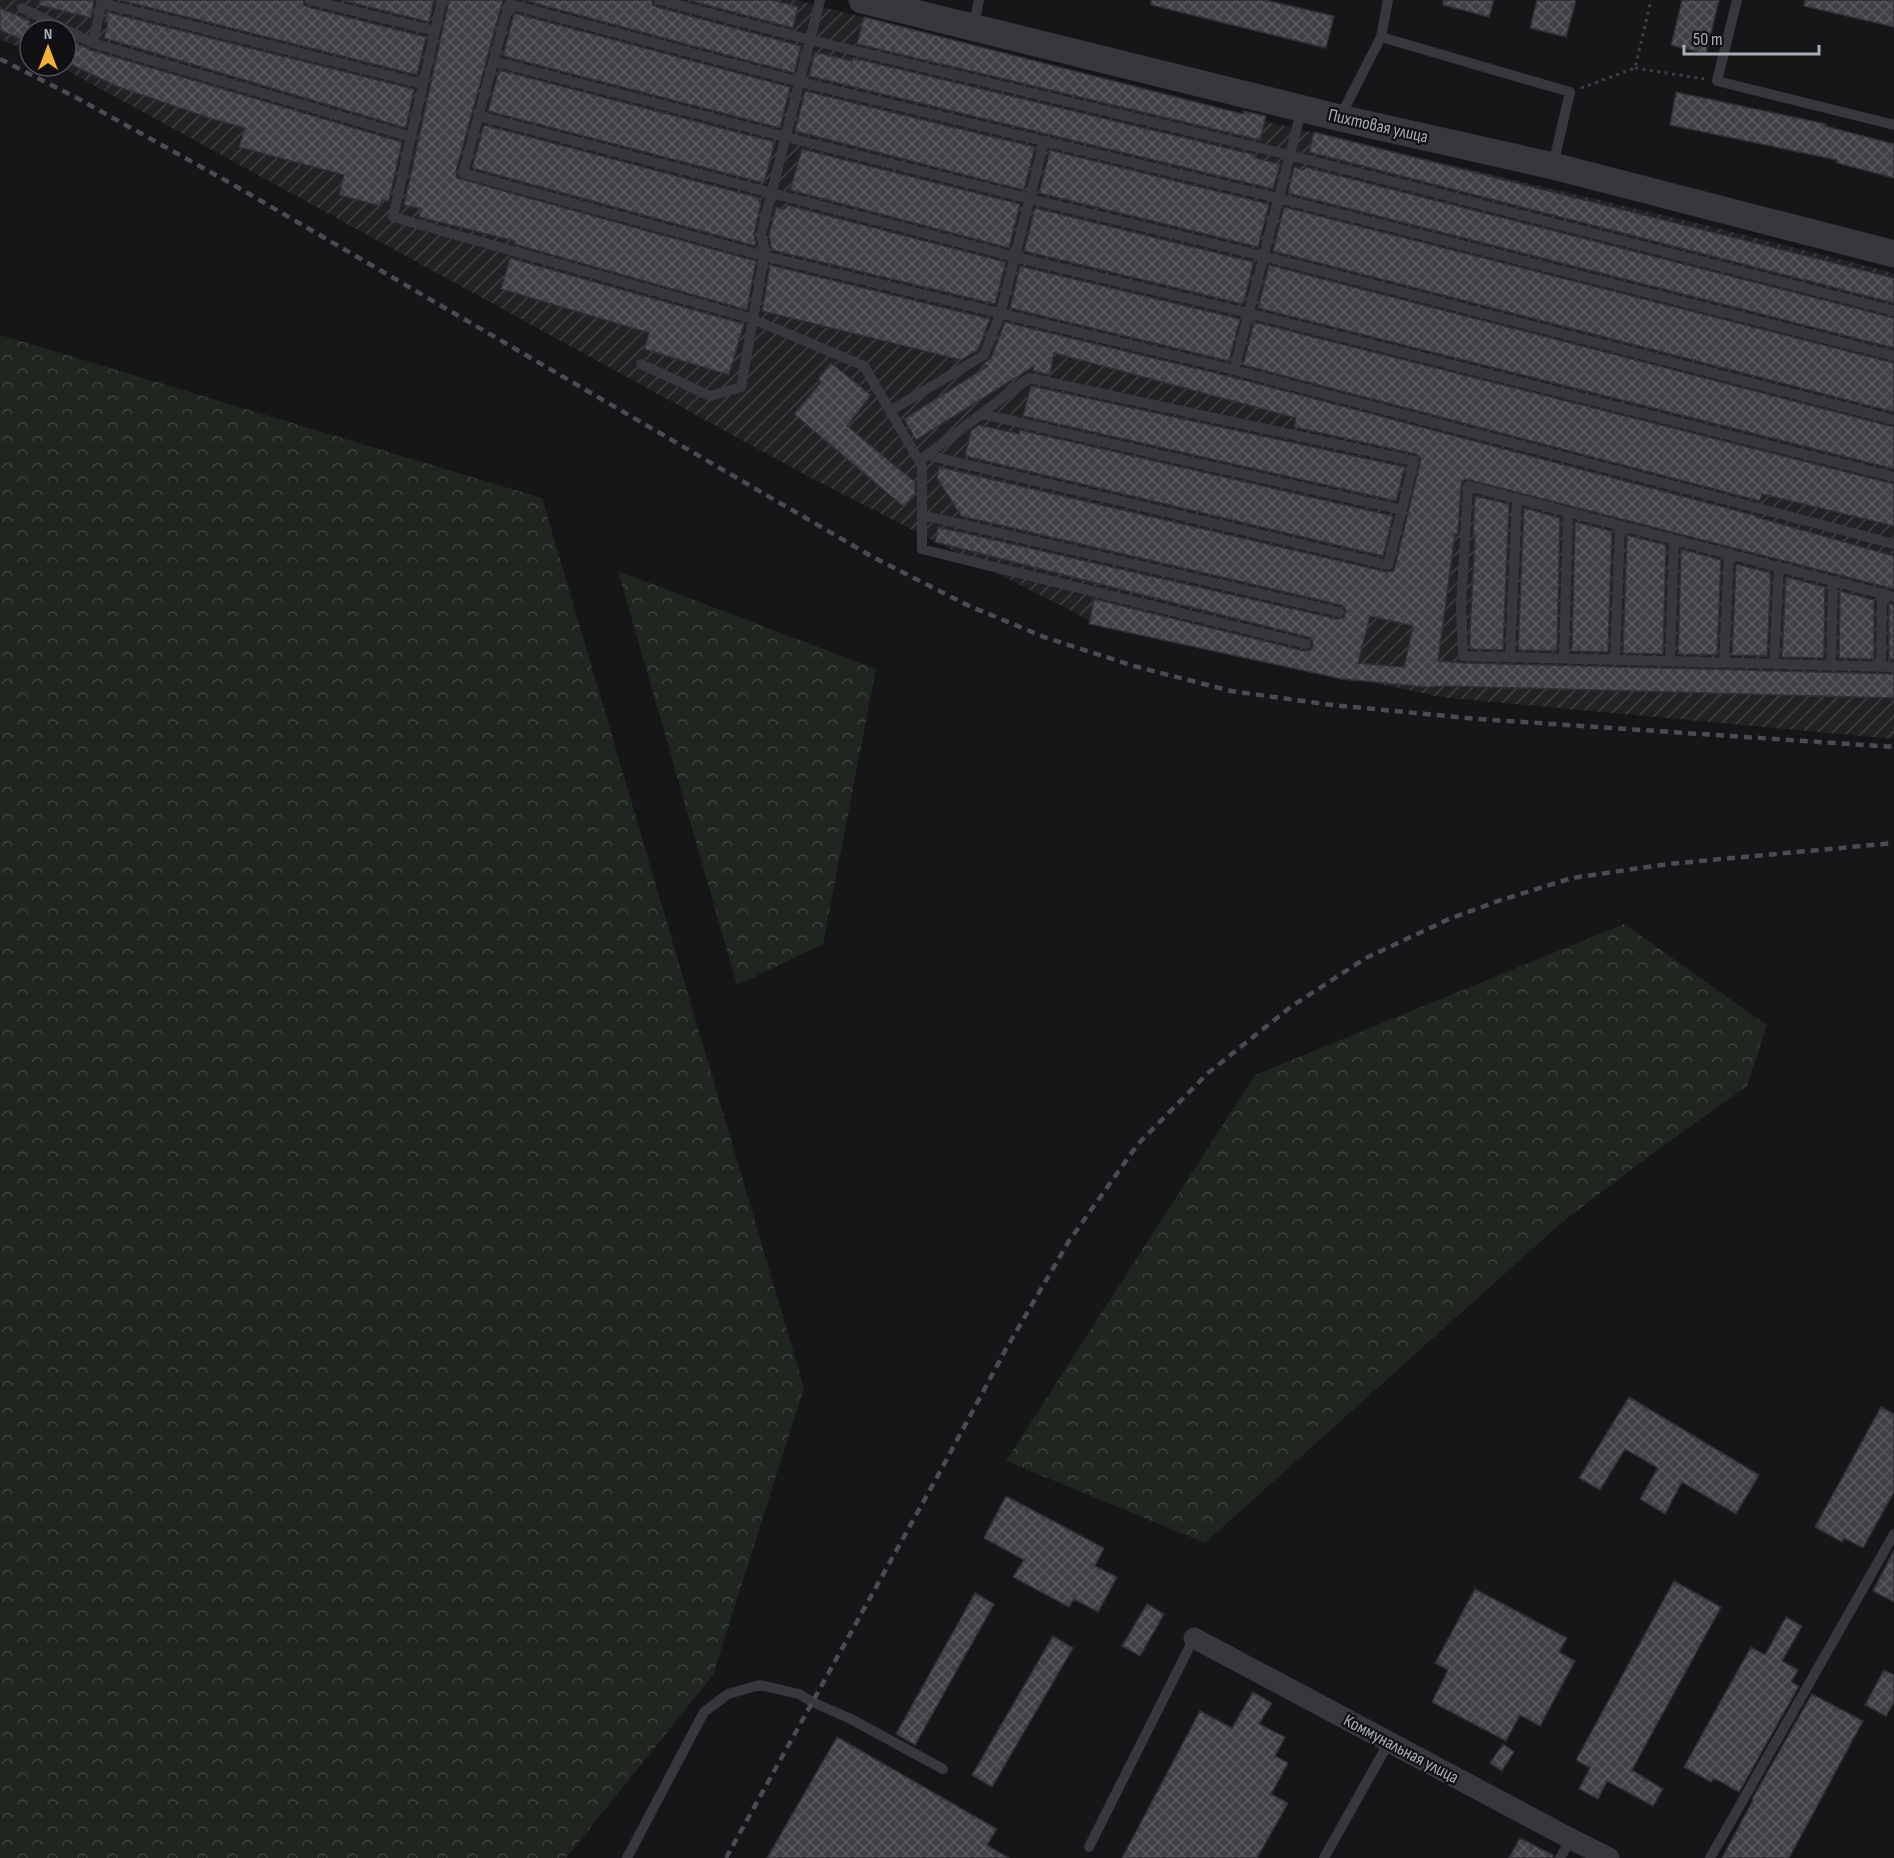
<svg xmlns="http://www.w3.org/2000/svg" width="1894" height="1858" viewBox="0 0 1894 1858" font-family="'Sofia Sans Condensed',sans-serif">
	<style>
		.industrial { fill: url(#industrial-furrows) }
		.forest { fill: url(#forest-crowns) }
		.building { fill: url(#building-cross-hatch); stroke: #303034; stroke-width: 1.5; fill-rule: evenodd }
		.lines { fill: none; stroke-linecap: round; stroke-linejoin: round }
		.path { stroke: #3d3f44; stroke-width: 3; stroke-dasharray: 3 4.5; stroke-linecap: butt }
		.service { stroke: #37383d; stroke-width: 10 }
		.minor { stroke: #37383d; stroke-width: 21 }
		.tertiary { stroke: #37383d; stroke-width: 27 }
		.rail { stroke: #4a4c52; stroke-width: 4.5; stroke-dasharray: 8 6; stroke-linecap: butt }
		.labels { text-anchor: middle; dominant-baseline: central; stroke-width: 4.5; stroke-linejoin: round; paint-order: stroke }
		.street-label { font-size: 18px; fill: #a8adb8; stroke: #111113 }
	</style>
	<defs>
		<pattern id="industrial-furrows" width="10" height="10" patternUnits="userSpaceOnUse" patternTransform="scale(1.5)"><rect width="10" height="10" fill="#222225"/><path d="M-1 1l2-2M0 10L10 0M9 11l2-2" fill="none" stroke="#3f3f43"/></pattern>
		<pattern id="forest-crowns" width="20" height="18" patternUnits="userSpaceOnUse" patternTransform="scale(1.5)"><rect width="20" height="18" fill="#1e261f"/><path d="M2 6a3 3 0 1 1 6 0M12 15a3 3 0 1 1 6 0" fill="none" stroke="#3c433d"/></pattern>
		<pattern id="building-cross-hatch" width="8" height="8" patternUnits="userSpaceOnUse" patternTransform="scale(1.5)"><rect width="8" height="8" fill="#404145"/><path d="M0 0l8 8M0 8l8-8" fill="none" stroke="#595a5e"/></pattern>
	</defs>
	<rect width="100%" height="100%" fill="#161618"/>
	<path class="industrial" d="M0 0H797L1180 101 1705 225 1894 273V739L1440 697 1089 620 813 479 59 66H66V30H30V52L0 39Z"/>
	<path class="forest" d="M0 335 542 498 804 1388 713 1675 566 1858H0Z
		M618 571 876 669 823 944 737 985Z
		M1624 924 1767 1025 1747 1086 1652 1154 1562 1222 1205 1543 1006 1461 1255 1075Z"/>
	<path class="building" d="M40 0H94L91 18 39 5Z
		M120 0H303L304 5 308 7 426 37 417 75Z
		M341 0H434L429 22Z
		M449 0H503L456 171 457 178 756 261 747 310 514 244 515 241 419 217 421 209 404 205Z
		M523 0H652L653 5 657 7 801 46 794 73Z
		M688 0H773L798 7 793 28Z
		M1151 0H1266L1334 16 1326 48 1151 5Z
		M1443 0H1494L1489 17 1443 5Z
		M1537 0H1576L1566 37 1530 28Z
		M1682 0H1719L1706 54 1671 45Z
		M1805 0H1894V27L1804 6Z
		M0 8 30 21V44L0 30Z
		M107 12 414 89 406 128 104 38 108 22H105Z
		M514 13 790 87 780 128 503 56Z
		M864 17 1243 114 1244 111 1266 116 1260 140 857 44Z
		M66 38 91 50 402 142 389 201 382 200 380 206 339 195 344 175 239 147 245 128 212 119 116 86 66 62Z
		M815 52 852 61 853 58 1256 155 1255 158 1280 164 1273 189 809 76Z
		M499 70 775 142 764 183 488 111Z
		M805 91 1035 147 1024 190 795 131Z
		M1676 92 1826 124 1825 126 1894 144V178L1837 163V160L1670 125Z
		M484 125 760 198 759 202 761 203 754 234 756 246 472 168Z
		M1314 132 1894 278V303L1309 152Z
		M802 149 1020 204 1009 248 790 190Z
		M1050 150 1269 204 1258 247 1039 193Z
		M1294 167 1304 170 1305 167 1894 318V348L1288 193Z
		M787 205 1006 262 995 304 772 250 769 235 776 207 785 209Z
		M1284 207 1894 363V412L1273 251Z
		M1035 208 1254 262 1243 304 1024 251Z
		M510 258 744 324 729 375 644 349 649 333 501 289Z
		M770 265 990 319 978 350 961 360 762 311Z
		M1269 265 1894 427V469L1258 308Z
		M1020 266 1240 319 1229 361 1010 308Z
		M1005 322 1232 377 1757 516 1756 517 1894 556V589L1466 479 1462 481 1461 486 1458 534H1455L1438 661 1463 663 1894 674V698L1446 686 1425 687 1342 679 1089 624 1094 599 1304 651 1311 650 1313 645 1312 639 1308 637 935 542 938 527 1337 619 1344 617 1346 610 1341 605 961 516 937 478 939 467 1387 572 1393 571 1395 567 1421 459 1416 454 1294 427 1296 418 1054 353 1050 375 1033 371 1034 366 916 440 904 419 988 366 982 365 991 358ZM1370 616 1413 626 1404 667 1358 663Z
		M1254 322 1894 484V526L1762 494 1760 501 1243 365Z
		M831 363 871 395 847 426 915 482V494L904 507 794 414 821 382 818 379Z
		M1031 386 1405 467 1396 501 1023 416Z
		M979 425 1019 434 1020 430 1393 516 1383 556 965 456 971 431Z
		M1475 496 1509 504 1503 650 1470 649V632L1475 536H1473Z
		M1524 508 1560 518 1557 651 1518 650Z
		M1575 522 1612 531 1608 652 1572 651Z
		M1627 535 1666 545 1663 654 1623 653Z
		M1681 549 1721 560 1717 655 1678 654Z
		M1736 564 1771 573 1767 656 1732 655Z
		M1786 577 1825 587 1824 658 1782 657Z
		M1840 591 1874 600V659L1839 658Z
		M1889 604H1894V660L1889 659Z
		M1629 1397 1759 1475 1736 1514 1682 1482 1665 1514 1640 1499 1658 1468 1625 1449 1600 1490 1579 1478Z
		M1881 1407 1894 1414V1492L1863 1548 1844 1538 1842 1542 1815 1527Z
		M1006 1496 1104 1548 1095 1566 1117 1577 1098 1612 1074 1599 1069 1607 1013 1577 1024 1560 984 1538Z
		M1894 1550V1602L1873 1591Z
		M1674 1581 1721 1607 1632 1770 1663 1789 1653 1806 1607 1781 1598 1799 1579 1789 1590 1768 1576 1760Z
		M1475 1589 1567 1638 1559 1652 1575 1661 1540 1726 1520 1715 1506 1741 1432 1702 1448 1670 1435 1663Z
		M975 1593 994 1604 915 1745 896 1734Z
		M1147 1604 1164 1614 1140 1656 1122 1646Z
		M1786 1617 1802 1626 1782 1661 1798 1670 1791 1682 1799 1686 1739 1792 1714 1778 1711 1782 1684 1767 1751 1647 1765 1655Z
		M1053 1636 1073 1648 992 1787 972 1775Z
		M1884 1670 1894 1675V1702L1886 1716 1865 1705Z
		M1253 1692 1272 1703 1259 1724 1285 1737 1275 1756 1288 1763 1271 1794 1288 1803 1257 1858H1122L1200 1711 1232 1728Z
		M1812 1694 1863 1721 1789 1858H1722L1753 1800 1752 1799Z
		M837 1737 997 1829 987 1845 1009 1858H767Z
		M1503 1744 1514 1752 1502 1771 1490 1763Z
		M1520 1838 1553 1855V1858H1509Z"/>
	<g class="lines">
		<path class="path" d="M1635 68 1704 79
			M1581 88 1635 68 1651 0"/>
		<path class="service" d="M310 0 435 31
			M442 0 393 217 753 319 864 366 922 466V549L1306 644
			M659 0 810 40 1289 155 1894 311
			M1737 0 1717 81 1894 125
			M101 3 423 84
			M22 8 93 43 411 137
			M973 28 979 0
			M1381 37 1570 92 1553 165
			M93 43 102 0
			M493 61 786 137 1030 199 1263 256 1894 420
			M479 116 1015 257 1248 313 1894 477
			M1340 117 1381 37 1388 0
			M1894 356 1278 198 800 82 509 4 463 173 764 256 1234 370 1894 544
			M641 364 710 396 741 387 765 251 761 235 820 0
			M1234 370 1302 108
			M890 411 984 355 1000 315 1044 142
			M982 414 1402 510
			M919 461 927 455 1029 378 1414 461 1388 565 927 455
			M922 515 1339 612
			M1894 597 1468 486 1461 606 1463 656 1894 667
			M1510 657 1517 499
			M1564 658 1568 512
			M1615 660 1620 526
			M1670 661 1674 540
			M1724 663 1729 554
			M1774 664 1779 567
			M1831 666 1833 581
			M1881 667 1882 594
			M1089 1847 1194 1638
			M627 1858 704 1712 728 1694 760 1685 799 1694 812 1702 849 1718 943 1769
			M1324 1858 1389 1742
			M1560 1858 1571 1839
			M1710 1858 1894 1534"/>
		<path class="minor" d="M1194 1638 1571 1839 1609 1858"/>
		<path class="tertiary" d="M862 0 1340 118 1553 166 1894 254"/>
		<path class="rail" d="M0 59 77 98 232 184 871 556 967 605 1044 637 1134 666 1231 691 1332 705 1478 719 1894 747
			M726 1858 942 1468 1006 1349 1069 1241 1138 1144 1208 1073 1292 1006 1366 958 1449 919 1498 901 1572 878 1668 864 1894 843"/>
	</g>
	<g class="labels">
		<g class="street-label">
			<text transform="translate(1378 126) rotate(13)">Пихтовая улица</text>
			<text transform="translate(1401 1749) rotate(28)">Коммунальная улица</text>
		</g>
	</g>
	<g transform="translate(48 48)"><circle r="28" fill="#111113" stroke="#4d4f55" stroke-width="1.5"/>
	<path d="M0-4.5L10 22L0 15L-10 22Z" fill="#f2b134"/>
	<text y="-9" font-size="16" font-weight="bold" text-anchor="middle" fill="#a8adb8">N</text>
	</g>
	<path d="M1684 45v9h135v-9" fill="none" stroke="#a8adb8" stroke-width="3"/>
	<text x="1693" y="45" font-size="18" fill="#a8adb8" stroke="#111113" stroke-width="4.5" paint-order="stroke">50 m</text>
</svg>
